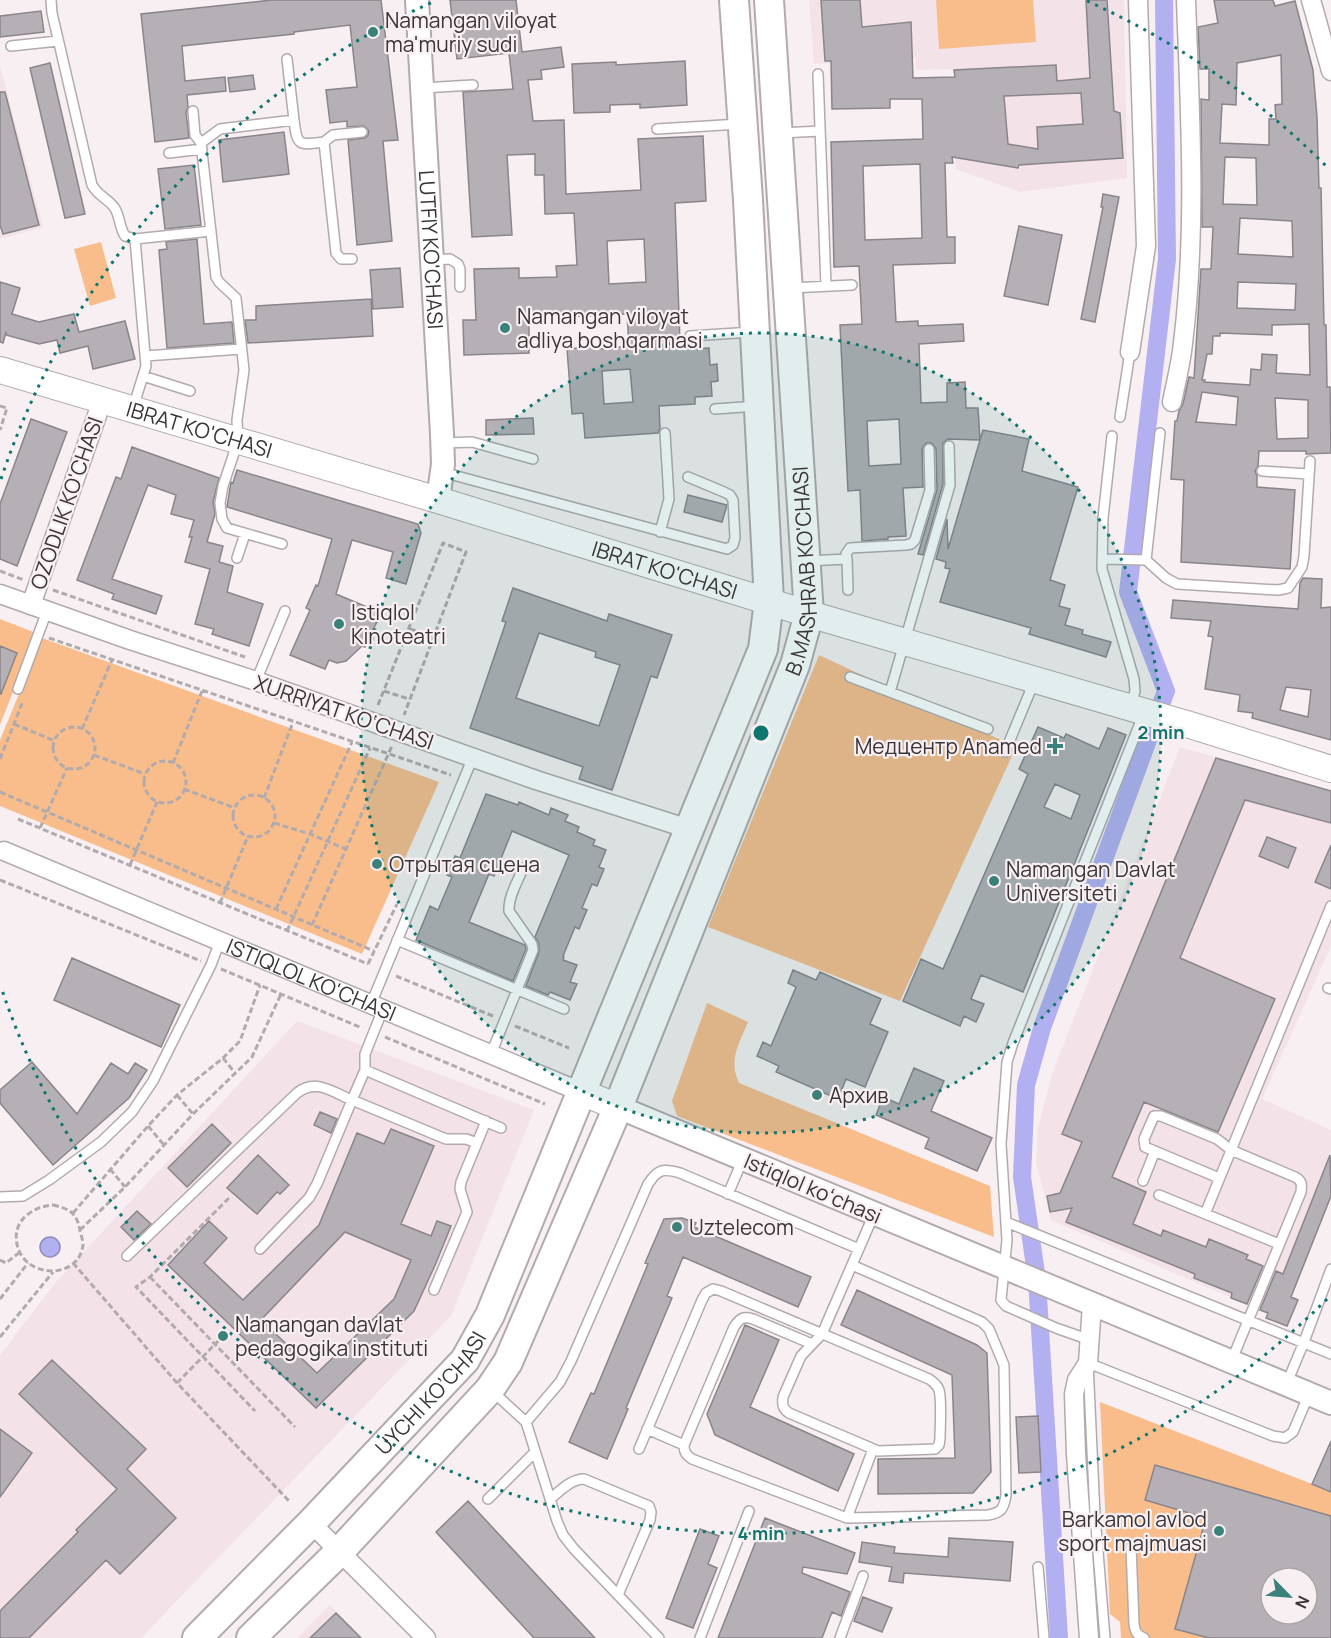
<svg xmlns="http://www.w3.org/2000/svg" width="1331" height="1638" viewBox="0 0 1331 1638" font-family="Manrope,sans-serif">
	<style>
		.built { fill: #f3e2e8 }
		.green { fill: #f9bd8c; fill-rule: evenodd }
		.water { fill: #b3b0f2; stroke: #8f8bba; stroke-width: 1.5 }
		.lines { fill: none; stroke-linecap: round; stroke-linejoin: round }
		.canal { stroke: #b3b0f2; stroke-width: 18 }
		.building { fill: #b5b0b6; stroke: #8a858b; stroke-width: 1.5; fill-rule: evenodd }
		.service-casing { stroke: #b2aaad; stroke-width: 12 }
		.minor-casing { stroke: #b2aaad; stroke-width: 21 }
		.tertiary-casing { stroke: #b2aaad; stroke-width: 26 }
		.secondary-casing { stroke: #b2aaad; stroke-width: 28 }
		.primary-casing { stroke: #b2aaad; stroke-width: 32 }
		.path { stroke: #b2abad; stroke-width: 3; stroke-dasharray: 6 3; stroke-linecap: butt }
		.service { stroke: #fff; stroke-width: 9 }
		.minor { stroke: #fff; stroke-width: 18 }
		.tertiary { stroke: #fff; stroke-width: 22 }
		.secondary { stroke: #fff; stroke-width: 26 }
		.primary { stroke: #fff; stroke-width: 28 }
		.ring { fill: none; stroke: #0f766e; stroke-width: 3; stroke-dasharray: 3 6 }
		.poi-dot { fill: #3a8179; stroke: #f8eff2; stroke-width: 2 }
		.labels { text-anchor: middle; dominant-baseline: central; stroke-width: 4.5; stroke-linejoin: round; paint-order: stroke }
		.poi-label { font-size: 21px; fill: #3a3638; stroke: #f8eff2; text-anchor: start }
		.street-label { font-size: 21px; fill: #3a3638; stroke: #f8eff2 }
		.centre { fill: #0f766e; stroke: #f8eff2; stroke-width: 3 }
		.ring-label { font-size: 18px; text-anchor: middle; font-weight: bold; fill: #0f766e; stroke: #f8eff2; stroke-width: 4.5; stroke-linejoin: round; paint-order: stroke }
	</style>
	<rect width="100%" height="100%" fill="#f8eff2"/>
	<path class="built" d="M809 0H1124L1127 178 1020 192 956 169 955 69 916 70V58L814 64Z
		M0 66 43 227 0 239Z
		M1180 747 1331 791V946L1262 1099 1331 1130V1152L1267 1313 1051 1220 1036 1162 1038 1128 1052 1074Z
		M297 1021 534 1110 451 1316 141 1638H0V1355L56 1282Z
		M330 1605 362 1638H297Z"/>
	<path class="green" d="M936 0H1033L1036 42 939 49Z
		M101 242 116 298 90 306 74 249Z
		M0 619 36 633 0 725Z
		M42 638 439 782 362 954 0 806V740Z
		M819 655 1016 747 900 1001 708 927Z
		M707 1003 748 1022C739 1044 728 1060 739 1083L990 1186 994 1237 677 1116 672 1101Z
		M1100 1402 1312 1484 1331 1464V1638H1121L1120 1622 1110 1614ZM1271 1578H1307V1614H1271Z"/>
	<path class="water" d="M40 1247a10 10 0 1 1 20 0a10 10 0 1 1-20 0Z"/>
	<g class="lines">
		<path class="canal" d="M1059 1638 1037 1280 1022 1177 1026 1085 1042 1028 1166 691 1128 592 1167 259 1164 0"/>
	</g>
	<path class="building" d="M272 0H381L398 140 383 141 392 241 357 245 348 140 365 138 368 135 369 131 364 126 347 127V121L330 123 326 90 357 87 350 25 294 32V34L182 46 185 81 225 77 226 91 187 95 188 107 186 112 189 138 155 142 141 14Z
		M450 0H516L522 52 561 47 564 67 541 70 542 79 528 80 533 121 564 120 566 194 641 190 638 139 703 136 706 201 675 203 680 343H691L692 349 709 348 710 365 717 364 718 381 711 382 712 396 695 397V404L659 406 660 428 658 433 585 438 583 413 572 414 567 349 600 346V349L629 346 627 314 559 317V315H529V353L464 355 463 320H476L474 269 519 268V278L557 277 556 266 577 265 574 213 545 214 544 175H535V154L507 155 512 235 472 237 463 92 513 89 509 53 457 59ZM644 239 646 282 609 284 607 241ZM630 369 633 402 604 404 602 371Z
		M821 0H860L862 27 911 22 913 78 955 77 954 70 1056 65 1057 81 1090 78 1086 0H1107L1114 111 1120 113 1123 158 1019 165 1018 168 952 157 953 163H945L947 237H955V263L893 265 896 322 918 321V326L963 324 964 341 919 344 921 403 947 402V383L965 382 966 408H978L980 440 983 430 1029 439 1022 471 1078 487 1050 580 1065 585 1059 606 1070 609 1065 625 1083 630 1082 634 1111 642 1106 657 1029 634 1031 628 940 602 950 569 945 568 946 562 936 559 947 519 948 549 980 440 948 439 943 443V484L923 555 918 554 937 490 936 449 932 443H926L922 449 923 487 903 488 906 536 888 537V539L862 541 860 490 848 491 840 325 862 324 859 266 834 267 831 142 923 139 922 99H890V108L832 109 831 61H825ZM1081 93 1083 124 1037 127 1038 149 1008 144 1004 96ZM920 164 922 238 865 240 863 166ZM899 419 901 464 869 466 867 421Z
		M1214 0H1273L1275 6 1295 1 1313 70 1317 117 1319 188H1321L1324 325H1326L1327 387H1330L1331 453 1306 454V451H1259L1258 466 1255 471 1257 476V487L1295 490 1290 569 1181 562 1184 480 1171 479 1175 421H1177L1179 411 1183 404 1189 377 1194 378 1201 269H1211L1213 227H1202L1201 105V99L1209 100V69H1200L1198 27 1218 23ZM1281 55 1282 104 1275 105 1276 119H1269V145L1220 143 1222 104 1236 105 1237 63ZM1225 157 1256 158 1257 205 1223 204ZM1240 218 1292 221 1293 257 1238 254ZM1238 282 1296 284 1295 310 1237 308ZM1309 324 1310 375 1276 373 1277 355 1262 354 1261 370 1251 369 1250 385 1204 382 1205 380H1202L1207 354H1212L1213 336H1220V333L1272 335V325ZM1202 392 1238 397 1236 425 1196 422ZM1275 398 1308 400V438L1277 439Z
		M41 11 44 32 0 37V16Z
		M685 61 687 105 640 108V104L610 105V112L574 113 572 64 616 62V65Z
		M50 63 85 214 65 218 30 68Z
		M253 75 255 89 230 92 228 78Z
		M0 92H5L39 225 3 234 0 225Z
		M284 132 289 174 223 182 219 140Z
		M194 165 201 225 165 229 158 169Z
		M1103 194 1119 197 1095 322 1081 319 1103 207H1101Z
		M1019 226 1062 235 1048 305 1004 296Z
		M197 239 204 324 232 322 234 343 167 348 159 250 167 249 166 242Z
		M400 268 403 307 373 309 370 270Z
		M0 282 20 288 12 314 39 322 74 314 79 332 125 321 135 359 93 369 88 346 60 353 57 340 39 344 6 335V332L3 343 0 342Z
		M371 299 373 336 248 343 245 320H256V306Z
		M533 418 534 434 486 435V420Z
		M31 419 67 432 17 566 0 559V504Z
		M132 447 219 478 213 502 215 514 207 542 223 546 219 562 233 566 227 592 263 604 249 646 212 634 214 629 195 624 210 569 185 562 192 537H189L194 520 171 514 176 495 148 485 112 579 162 596 156 614 112 599 114 594 77 580 116 477 121 479Z
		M237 470 418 524 421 533 406 584 386 578 393 552 352 540 336 594 381 613 365 647 362 646 346 661 337 663 329 660 325 669 290 655 310 610 306 608 316 585 318 586 332 539 227 507 230 488 231 482 233 483Z
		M688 495 727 505 722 522 684 512Z
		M1303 578 1322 579 1321 608 1331 607V740L1252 718 1253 713 1238 711 1240 695 1205 689 1213 637 1208 636 1211 621 1171 618 1173 600 1298 609 1300 583ZM1286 687 1311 690 1308 717 1280 710Z
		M513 588 607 621 609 614 672 635 657 678 651 676 612 790 579 779 583 767 470 728 506 622 502 621ZM539 633 596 652 595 657 620 665 599 726 516 698Z
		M0 646 17 653 1 694H0Z
		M1038 727 1064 738 1066 734 1099 749 1108 728 1126 735 1023 992 981 975 971 999 984 1004 976 1022 964 1016 960 1026 903 1001 921 959 943 969 1028 774 1019 769ZM1055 784 1080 795 1071 819 1044 807Z
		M1216 758 1331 791V823L1245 800 1180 958 1275 999 1218 1132 1144 1102 1112 1177 1146 1192 1133 1224 1161 1236 1163 1230 1206 1247 1209 1239 1248 1255 1246 1259 1263 1266 1247 1304 1231 1298 1232 1293 1194 1278 1195 1274 1066 1222 1072 1208 1050 1212 1047 1196 1060 1193 1082 1142 1062 1134Z
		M486 794 518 805 519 802 549 815 551 808 568 815 565 821 579 827 577 832 595 840 593 845 606 850 599 867 604 869 597 886 592 884 582 908 587 910 579 929 575 927 563 956 564 957 563 960 577 965 570 982 577 984 570 1000 550 992 548 995 526 986 539 952V943L535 937 569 855 512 831 494 876 489 874 469 922 525 945 526 949 513 981 416 940 430 906 438 910 452 877 447 875 455 856 460 858Z
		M1267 837 1296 848 1288 868 1259 856Z
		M1331 845V889L1315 882Z
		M72 958 180 1005 161 1047 54 1000Z
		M793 970 816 980 820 972 881 999 870 1024 888 1032 865 1087 846 1079 838 1099 776 1072 779 1066 757 1056 763 1042 771 1046 796 987 788 983Z
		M32 1062 77 1114 111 1063 128 1074 135 1063 147 1070 129 1098 53 1165 0 1103V1090Z
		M914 1068 944 1081 931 1111 992 1138 977 1171 925 1148 929 1138 876 1115 883 1097 899 1104Z
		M320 1112 337 1119 331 1133 314 1125Z
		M212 1124 231 1143 187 1187 168 1168Z
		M391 1129 434 1146 401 1224 431 1236 437 1221 451 1226 436 1263 414 1311 316 1408 168 1265 209 1221 227 1238 204 1263 243 1300 319 1225 357 1133 384 1144ZM345 1232 411 1260 394 1299 317 1373 261 1320Z
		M258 1155 289 1185 280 1194 277 1192 257 1214 227 1188Z
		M1330 1155 1331 1196 1291 1297 1298 1300 1287 1326 1266 1318 1268 1313 1260 1310 1276 1271 1283 1274Z
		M137 1211 151 1224 134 1240 121 1227Z
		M682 1218 696 1223 694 1227 811 1277 798 1307 683 1257 667 1296 672 1298 626 1408 628 1409 607 1459 569 1442 591 1393 594 1394 648 1264 645 1263 664 1219Z
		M857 1290 977 1345 987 1353 991 1472 973 1493 878 1494V1459L955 1458 952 1375 841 1325Z
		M745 1325 779 1340 750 1407 854 1454 838 1491 715 1435 707 1414Z
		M52 1360 146 1449 127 1469 176 1518 120 1574 106 1560 29 1638H0V1611L78 1532 76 1530 117 1489 19 1394Z
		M1038 1416 1041 1472 1019 1473 1016 1417Z
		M0 1429 32 1453 0 1497Z
		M1331 1441V1492L1312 1484Z
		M1155 1465 1331 1516V1638H1209L1175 1629 1206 1518 1145 1500ZM1271 1578H1307V1614H1271Z
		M468 1501 595 1638H534L436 1532Z
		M765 1518 855 1553 847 1574 803 1567 802 1573 850 1592 841 1616 832 1612 822 1638H718Z
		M700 1529 719 1536 708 1564 717 1568 693 1628 666 1618Z
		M949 1538 1013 1542 1010 1581 904 1573 903 1583 889 1581 892 1567 859 1562 862 1542 895 1547 894 1553 948 1557Z
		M863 1597 892 1608 882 1632 854 1621Z
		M336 1613 361 1638H310Z"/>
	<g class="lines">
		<g class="service-casing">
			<path id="service" d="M51 0 52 13 92 185C99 197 106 197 114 207 120 215 119 227 125 236L135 239 211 231
				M11 46 58 41
				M287 59 294 120
				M818 74 826 286
				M422 88 473 85
				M193 111 195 135 201 143
				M657 129 740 124
				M781 133 820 131
				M324 142 333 135 362 132
				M169 153 202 149
				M432 260 450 259 458 264 460 269V287
				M790 288 852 285
				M690 336 753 332
				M145 356 241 349
				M143 376 190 391
				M133 408 146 366 135 239
				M715 409 757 406
				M1120 417 1130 352
				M1112 436 1103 518 1102 569 1134 679 1135 691 1131 706
				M443 443 472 442 533 459
				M1262 471 1309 474
				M442 472 727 549 733 545 735 538 733 500 730 495 724 492 688 477
				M660 532 669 499 665 433
				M282 544 227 528 222 519 220 503 223 486 238 441 237 420 244 370 236 298 219 282 216 277 201 143 220 129 294 120C297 147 299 145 324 142L336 253 341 259H352
				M237 558 245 534
				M847 559 846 554 850 548 906 545 911 544 915 540 930 490 929 449
				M1102 559 1146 560 1160 433
				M1146 560 1166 578 1177 584 1278 590 1288 588 1302 567 1304 556 1310 461
				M808 561 847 559 848 590
				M850 677 890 692 950 485 949 446
				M256 681 285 611
				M18 689 47 611
				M890 692 988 729
				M1005 752 1034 682
				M397 940 564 1009
				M1328 988 1331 989
				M371 1004 473 757
				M383 1009 365 1054V1070L501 1128
				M491 1054 533 950 532 944 509 911C508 897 518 881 523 868
				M1219 1178 1145 1147 1144 1139 1154 1116H1161L1217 1139 1231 1150 1295 1177C1302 1181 1302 1184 1301 1192L1231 1362
				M1143 1181 1155 1151
				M728 1194 743 1159
				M1159 1195 1279 1244
				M0 1197 23 1196 49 1180 101 1142 132 1112 153 1081 211 965 220 941
				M1205 1214 1331 906
				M1006 1222 1331 1354
				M260 1249 309 1198 317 1184 352 1100 446 1139H466L477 1143
				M127 1256 297 1093C316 1078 332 1092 352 1100L365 1070
				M434 1290 467 1212 460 1189 461 1182 486 1121
				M1090 1340 1056 1328 1006 1306 1001 1300 1007 1240 1001 1144 1007 1062 1013 1043 1144 713
				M812 1344 753 1319C743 1316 740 1318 734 1327L684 1445C684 1452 686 1455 692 1459L847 1518 988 1515C1001 1513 1004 1509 1006 1495L1004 1365 989 1329 982 1322 973 1318 852 1265
				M1286 1385 1304 1342 1331 1269
				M491 1390 526 1422 557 1521 563 1535 574 1549 659 1638
				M526 1422 560 1382 571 1361 648 1184C658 1169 663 1168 680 1173L859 1249
				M647 1429 684 1445
				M639 1449 702 1300 706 1293 713 1289 721 1291 929 1379C933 1382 937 1384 939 1390 942 1401 940 1426 940 1439L939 1445 935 1449 878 1451 789 1413C783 1409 782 1405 783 1397L801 1356 822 1334 874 1214
				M488 1499 535 1452
				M550 1499C560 1491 571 1479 584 1479L649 1506 651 1512 650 1520 618 1595
				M847 1518 873 1449
				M1131 1547 1134 1624C1135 1632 1137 1635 1144 1638
				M1038 1567 1044 1638
				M700 1638 749 1511
				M840 1638 863 1576
				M1105 1638 1095 1515 1088 1363 1273 1436 1285 1438 1293 1432 1309 1394"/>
		</g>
		<g class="minor-casing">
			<g id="minor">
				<path d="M1311 0 1331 71"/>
				<path d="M1130 352 1146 246 1138 0"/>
				<path d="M1172 402C1176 382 1181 363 1183 343 1197 229 1190 114 1186 0"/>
				<path d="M0 594 130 640 256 681 536 780 689 829"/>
				<path d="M31 605 102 401"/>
				<path id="s1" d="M4 851 581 1092"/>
				<path d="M311 1523 426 1638"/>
				<path d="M1089 1638 1076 1454 1074 1394 1077 1380 1088 1363 1092 1304"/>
			</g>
		</g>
		<g class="tertiary-casing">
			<g id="tertiary">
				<path id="s2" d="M417 0 442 434 443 464 438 500"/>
				<path d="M618 1107 1331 1403"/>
			</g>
		</g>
		<g class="secondary-casing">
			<g id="secondary">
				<path id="s3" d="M0 370 438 500 809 614 1190 725 1331 769"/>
				<path d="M581 1092 618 1107"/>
			</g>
		</g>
		<g class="primary-casing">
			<g id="primary">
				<path id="s4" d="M197 1638 311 1523 465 1360 490 1315 763 649 769 601 748 200 734 0"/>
				<path id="s5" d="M251 1638 340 1551 490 1389 508 1362 618 1107 795 665 809 614 769 0"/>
			</g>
		</g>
		<path class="path" d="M0 406 7 408 0 430
			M0 571 24 580
			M53 590 245 657
			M410 629 433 637
			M49 638 451 775
			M384 691 409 699
			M378 705 443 543 466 552 404 715
			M14 724 55 741
			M53 748a21 21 0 1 1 42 0a21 21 0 1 1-42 0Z
			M82 729 112 660
			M94 755 145 774
			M0 759 23 701
			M144 782a21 21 0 1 1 42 0a21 21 0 1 1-42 0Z
			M173 763 202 691
			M184 789 235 808
			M0 792 374 951
			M233 816a21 21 0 1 1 42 0a21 21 0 1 1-42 0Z
			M264 798 293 722
			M18 819 368 964
			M274 823 310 834 346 849
			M40 828 67 768
			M130 865 157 802
			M0 880 201 961
			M220 903 248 836
			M276 909 352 742
			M312 925 392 746
			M287 931 370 748
			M368 964 397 904
			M221 969 362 1028
			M396 976 493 1016
			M515 1026 569 1048
			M385 1037 545 1104
			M223 1058 235 1073
			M177 1095 193 1114
			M148 1126 164 1145
			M110 1169 125 1187
			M229 1198 150 1277 136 1287 255 1411
			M53 1205C70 1209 77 1213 80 1231 81 1235 83 1240 83 1245 79 1279 28 1279 18 1248 10 1223 30 1207 53 1205Z
			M73 1213 148 1126 177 1095 223 1058 240 1041 260 985
			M80 1230 125 1187 193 1114 252 1057 281 994
			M0 1260 6 1263 20 1252
			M73 1263 177 1383 289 1501
			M150 1277 295 1427
			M0 1299 28 1263
			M0 1337 53 1272
			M177 1383 225 1334"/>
		<use href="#service" class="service"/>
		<use href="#minor" class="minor"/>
		<use href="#tertiary" class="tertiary"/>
		<use href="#secondary" class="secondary"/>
		<use href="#primary" class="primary"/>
	</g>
	<circle cx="761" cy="733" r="400" fill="#0f766e" fill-opacity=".12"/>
	<g class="ring">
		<circle cx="761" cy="733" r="400"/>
		<path d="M1327 1299A801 801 0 0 1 1 987M1 479A801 801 0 0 1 435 1M1087 1A801 801 0 0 1 1327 167"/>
	</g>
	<g class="poi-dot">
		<circle cx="373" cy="32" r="6"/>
		<circle cx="505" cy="328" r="6"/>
		<circle cx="339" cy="624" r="6"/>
		<path d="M1052 737h6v6h6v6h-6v6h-6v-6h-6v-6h6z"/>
		<circle cx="377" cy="864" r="6"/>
		<circle cx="994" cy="881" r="6"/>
		<circle cx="817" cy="1095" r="6"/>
		<circle cx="677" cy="1227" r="6"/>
		<circle cx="223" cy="1336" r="6"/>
		<circle cx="1219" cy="1531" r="6"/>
	</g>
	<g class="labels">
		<g class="poi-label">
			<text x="385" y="20">Namangan viloyat<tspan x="385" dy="24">ma'muriy sudi</tspan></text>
			<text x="517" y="316">Namangan viloyat<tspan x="517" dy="24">adliya boshqarmasi</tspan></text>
			<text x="351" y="612">Istiqlol<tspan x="351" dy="24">Kinoteatri</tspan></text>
			<text x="1042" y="746" text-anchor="end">Медцентр Anamed</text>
			<text x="389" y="864">Отрытая сцена</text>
			<text x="1006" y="869">Namangan Davlat<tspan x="1006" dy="24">Universiteti</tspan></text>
			<text x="829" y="1095">Архив</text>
			<text x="689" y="1227">Uztelecom</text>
			<text x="235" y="1324">Namangan davlat<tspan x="235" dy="24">pedagogika instituti</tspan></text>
			<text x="1207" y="1519" text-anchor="end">Barkamol avlod<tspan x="1207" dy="24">sport majmuasi</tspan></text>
		</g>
		<g class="street-label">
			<text stroke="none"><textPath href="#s2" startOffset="250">LUTFIY KO'CHASI</textPath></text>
			<text stroke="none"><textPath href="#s3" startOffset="208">IBRAT KO'CHASI</textPath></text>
			<text transform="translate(66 503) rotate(-71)">OZODLIK KO'CHASI</text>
			<text stroke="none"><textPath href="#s5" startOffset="1227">B.MASHRAB KO'CHASI</textPath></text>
			<text stroke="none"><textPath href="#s3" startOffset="694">IBRAT KO'CHASI</textPath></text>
			<text transform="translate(344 712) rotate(19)">XURRIYAT KO‘CHASI</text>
			<text stroke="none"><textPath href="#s1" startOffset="333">ISTIQLOL KO'CHASI</textPath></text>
			<text transform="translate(813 1188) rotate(23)">Istiqlol koʻchasi</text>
			<text stroke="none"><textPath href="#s4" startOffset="339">UYCHI KO’CHASI</textPath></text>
		</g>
	</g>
	<circle cx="761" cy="733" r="9" class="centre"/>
	<g class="ring-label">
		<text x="1161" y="739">2 min</text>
		<text x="761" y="1540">4 min</text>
	</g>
	<g transform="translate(1289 1596) rotate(115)"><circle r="28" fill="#f8eff2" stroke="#aca5a8" stroke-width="1.5"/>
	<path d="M0-4.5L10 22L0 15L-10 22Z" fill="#3a8179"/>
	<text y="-9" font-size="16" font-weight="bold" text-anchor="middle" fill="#3a3638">N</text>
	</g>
</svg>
